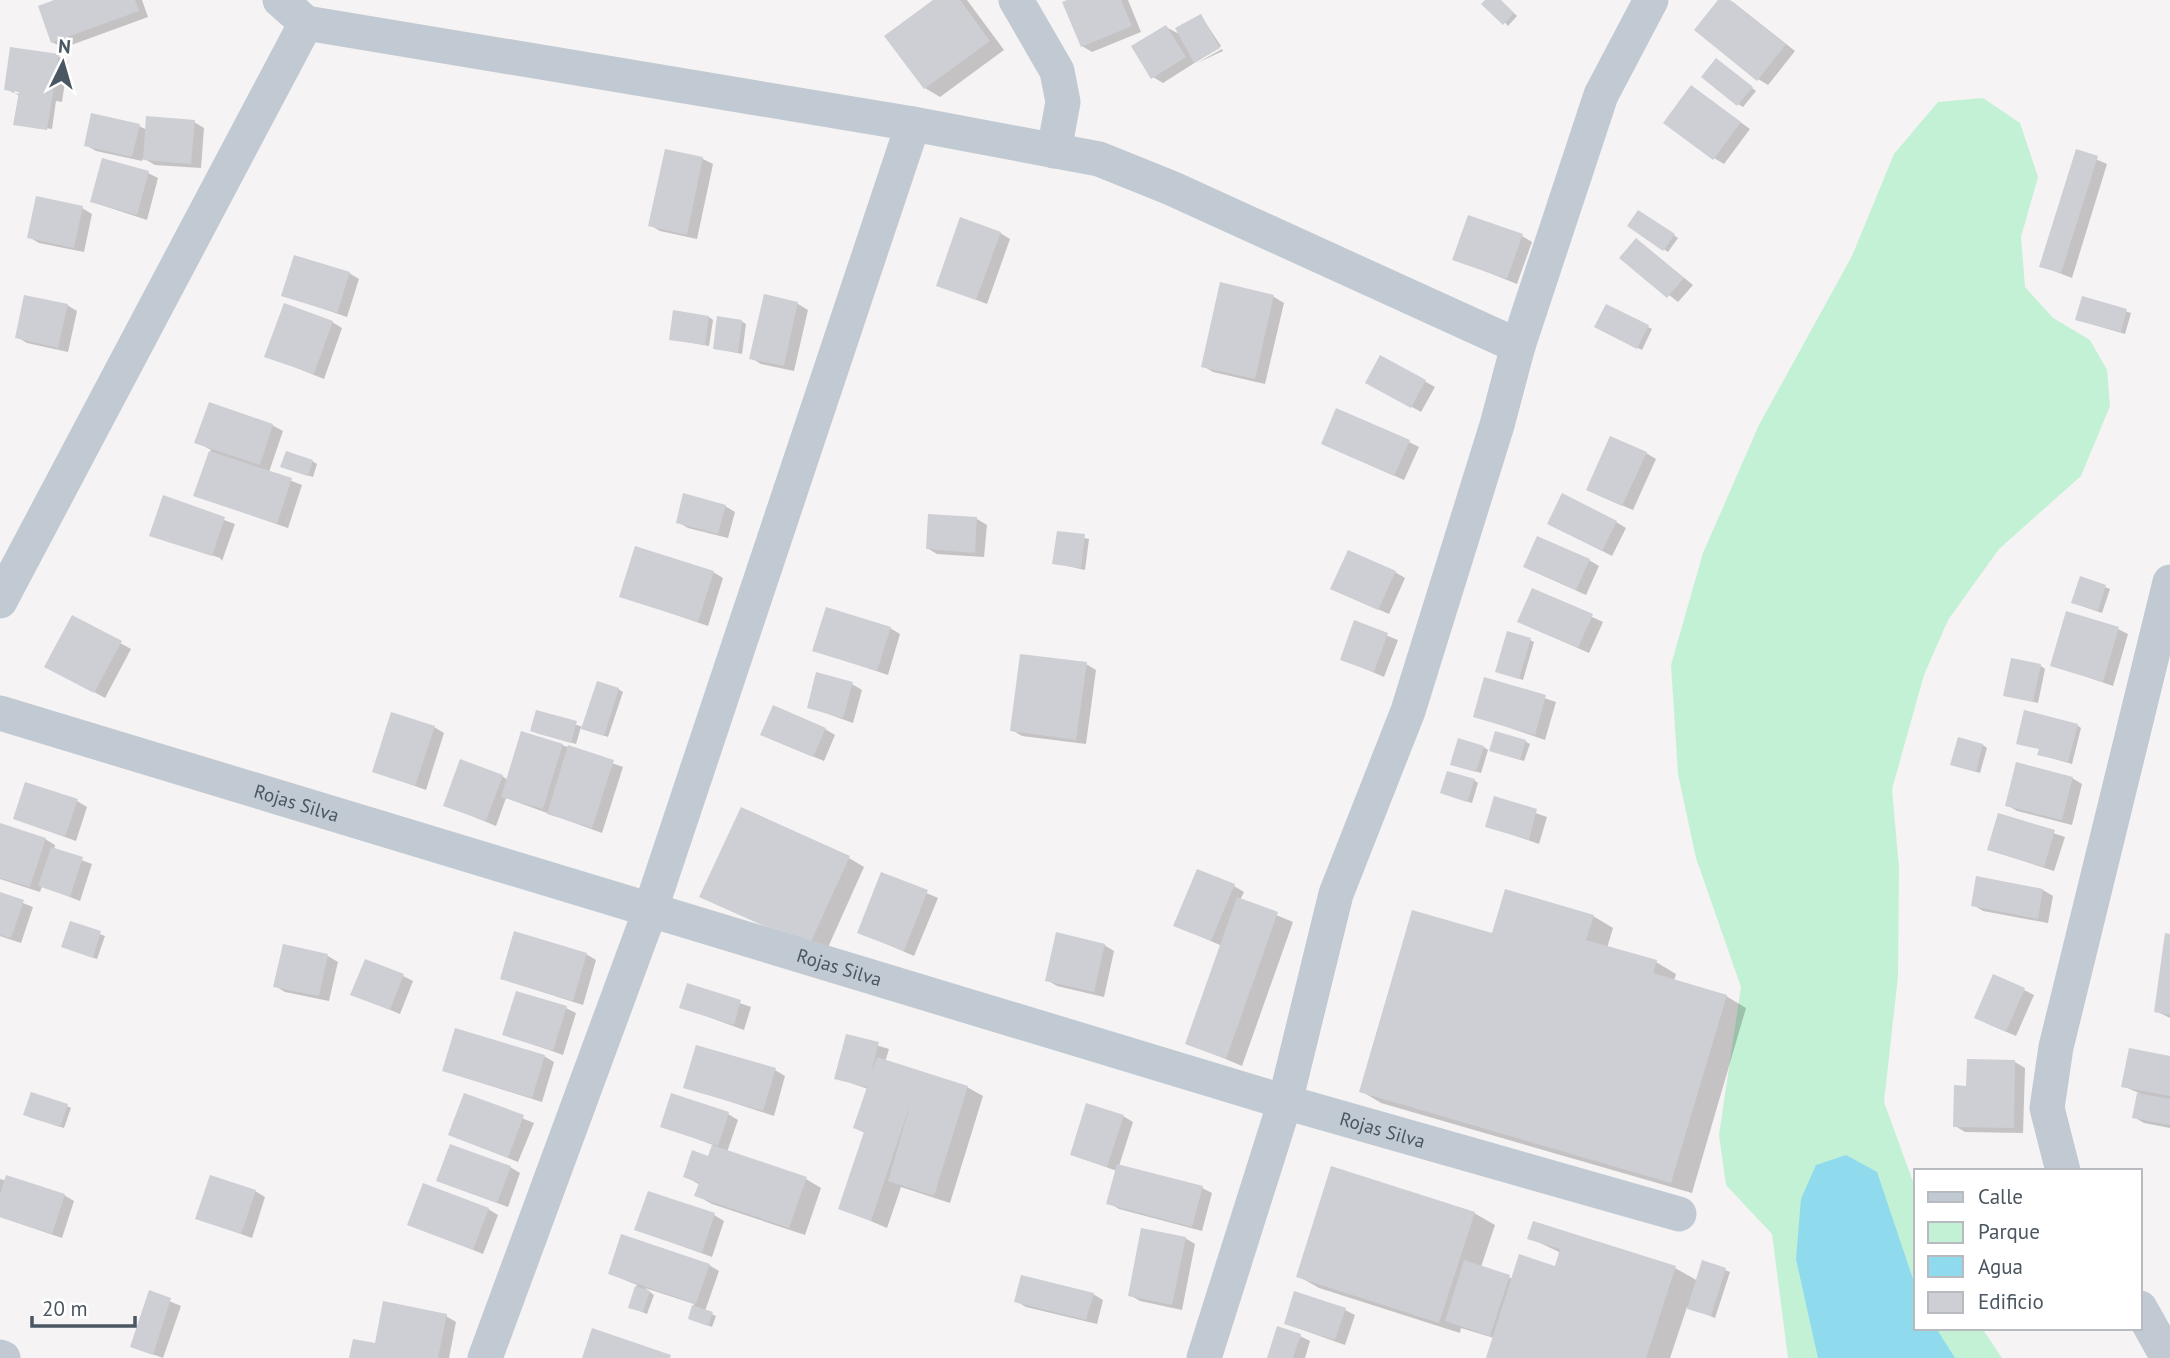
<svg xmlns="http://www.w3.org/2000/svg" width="2170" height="1358" viewBox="0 0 2170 1358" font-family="'PT Sans',sans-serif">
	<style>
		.green { fill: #c3f1d5 }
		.water { fill: #90daee }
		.shadow { fill: #0003; fill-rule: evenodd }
		.building { fill: #cdcfd5 }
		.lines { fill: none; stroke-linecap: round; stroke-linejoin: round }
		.minor { stroke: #c1cad2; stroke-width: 35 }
		.labels { text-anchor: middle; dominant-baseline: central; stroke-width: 7; stroke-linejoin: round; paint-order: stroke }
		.street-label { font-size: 19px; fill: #4a5661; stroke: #fff }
	</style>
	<rect width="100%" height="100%" fill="#f5f3f3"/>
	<path class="green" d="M1983 98 2020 123 2038 177 2021 237 2025 287 2053 318 2090 340 2107 370 2110 406 2081 476 1999 549 1948 620 1924 675 1892 789 1899 868 1898 976 1884 1102 1916 1190V1328H1982L2002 1358H1788L1772 1234 1726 1185 1719 1135 1741 987 1696 858 1678 774 1671 665 1703 553 1759 425 1852 256 1894 154 1938 102Z"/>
	<path class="water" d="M1846 1155 1877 1172 1916 1288V1328H1936L1955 1358H1818L1796 1259 1801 1199 1816 1165Z"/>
	<path class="shadow" d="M59 0H142L148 17 63 48 52 42Z
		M936 0H967L1004 50 940 97 925 88Z
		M1072 0H1128L1141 32 1092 52 1082 46Z
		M1487 0H1500L1517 16 1508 26Z
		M1720 0 1733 2 1795 51 1768 85 1758 79Z
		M1201 16 1221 46 1163 83 1153 77 1166 27 1181 35Z
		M1222 49 1223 51 1197 63Z
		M58 56 68 62 62 102 56 101 52 129 15 124 20 96 6 89ZM14 90 47 99 14 93Z
		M1721 63 1756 91 1743 107 1738 104Z
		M1691 87 1750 129 1724 164 1714 158Z
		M194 122 204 128 201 168 155 165 143 158 142 161 96 151 86 145 139 126 147 130Z
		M666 151 703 159 713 164 697 239 660 231 650 225Z
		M2077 151 2107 164 2072 278 2041 266Z
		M148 173 158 178 147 220 92 202Z
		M82 208 92 214 84 252 39 243 29 237Z
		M1639 212 1678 238 1668 252 1629 226Z
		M1000 233 1010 239 987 304 938 285Z
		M1522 236 1532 242 1517 284 1454 259Z
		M1646 247 1693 285 1678 302 1622 258Z
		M349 273 359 279 347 317 283 295Z
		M1222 284 1274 297 1284 303 1265 384 1213 372 1203 366Z
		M765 296 798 304 808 310 794 371 761 364 751 358Z
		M2083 299 2131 313 2125 334 2077 320Z
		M67 305 77 311 68 352 27 343 17 337Z
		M1607 306 1652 329 1642 350 1596 326Z
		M709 317 713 320 709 346 670 339Z
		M741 321 746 324 742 354 715 348Z
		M332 322 342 328 324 379 267 356Z
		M1381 357 1435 387 1421 412 1367 382Z
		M272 425 283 431 269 472 302 485 288 528 196 496 211 450 197 442Z
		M1409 442 1419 447 1404 480 1323 443Z
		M1646 453 1656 459 1633 510 1598 495Z
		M312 461 317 464 313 477 287 469Z
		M164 498 235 524 222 561 220 558 152 535Z
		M725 506 735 512 728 538 688 528 678 522Z
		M977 519 987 525 984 557 937 554 927 548Z
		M1616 522 1626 528 1612 556 1559 529Z
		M1058 533 1089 539 1085 570 1054 563Z
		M1589 560 1599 566 1586 595 1535 572Z
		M713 572 723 578 708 626 621 596Z
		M1395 572 1405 578 1389 614 1343 594Z
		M2081 578 2110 589 2102 613 2073 603Z
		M1533 590 1603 622 1589 653 1530 627Z
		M73 617 131 649 105 698 47 666Z
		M1355 623 1398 640 1384 677 1342 659Z
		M890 628 900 634 888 675 814 650Z
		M2118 629 2128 634 2113 686 2052 665Z
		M1530 640 1534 642 1523 680 1497 671Z
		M1086 664 1096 670 1086 744 1022 736 1012 730Z
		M2041 666 2045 669 2038 703 2005 695Z
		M1486 679 1556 702 1545 740 1475 716Z
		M852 684 862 690 853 723 809 707Z
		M618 689 623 692 608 737 581 727 576 744 536 733 537 712 583 727Z
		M2077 725 2081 728 2072 764 2044 756 2041 749 2022 745Z
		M434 727 444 733 426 790 374 771Z
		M825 729 835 735 824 761 773 740Z
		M1525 741 1530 744 1524 761 1491 751Z
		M562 745 623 767 602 833 506 798 496 826 445 805 502 776 508 780Z
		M1983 745 1987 748 1980 773 1952 764Z
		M1484 747 1488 750 1481 773 1457 766Z
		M2072 778 2082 784 2072 825 2017 811 2007 805Z
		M1474 780 1478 783 1472 803 1442 793Z
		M1496 799 1547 817 1539 844 1487 826Z
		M77 801 87 807 76 841 15 819Z
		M1999 815 2065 837 2054 871 1989 850Z
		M0 825 45 839 55 845 54 850 92 864 80 901 42 886 40 892 0 879Z
		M849 858 864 867 825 954 702 896Z
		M882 874 938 898 914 956 859 932Z
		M1978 878 2043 890 2053 896 2048 923 1983 911 1973 905Z
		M1234 886 1244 892 1240 900 1293 922 1242 1066 1188 1043 1222 946 1175 925Z
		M0 894 33 907 21 943 0 936Z
		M1593 916 1613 928 1607 948 1656 962 1676 974 1674 981 1726 996 1746 1008 1692 1193 1381 1103 1361 1091 1493 935Z
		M71 923 105 936 97 959 68 949Z
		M2170 936V1018L2156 1011Z
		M1104 945 1114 951 1104 997 1057 986 1047 980Z
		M586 954 596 960 583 1005 502 979Z
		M328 956 338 962 329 1001 285 992 275 986Z
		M403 976 413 981 400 1014 352 994Z
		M688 985 751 1007 744 1030 681 1007Z
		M2024 990 2034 995 2016 1036 1986 1023Z
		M566 1008 576 1013 563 1055 504 1034Z
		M847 1036 889 1049 885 1062 967 1087 983 1096 950 1203 901 1187 887 1228 840 1208 865 1133 855 1128 868 1089 836 1078Z
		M544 1056 554 1062 542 1102 444 1071Z
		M2170 1057V1128L2144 1123 2134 1117 2139 1093 2123 1086Z
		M2015 1062 2025 1068 2023 1133 1965 1132 1955 1126 1968 1088Z
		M775 1070 785 1076 774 1116 685 1087Z
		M465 1095 534 1123 518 1162 450 1135Z
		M67 1106 71 1108 64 1128 29 1117Z
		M728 1114 738 1120 727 1152 806 1179 821 1188 805 1235 712 1204 696 1195 700 1185 685 1176 709 1158 713 1145 662 1126Z
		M1123 1116 1133 1122 1119 1166 1202 1188 1212 1193 1202 1231 1119 1209 1109 1203 1117 1171 1072 1155Z
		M510 1167 520 1173 508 1207 438 1181Z
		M0 1179 64 1195 74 1201 62 1238 0 1217Z
		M255 1191 265 1197 252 1238 197 1218Z
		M488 1209 498 1215 483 1254 409 1224Z
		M1474 1213 1495 1225 1481 1267 1513 1279 1556 1268 1561 1253 1530 1238 1675 1268 1698 1281 1725 1270 1730 1272 1715 1318 1687 1307 1670 1358H1488L1494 1338 1461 1328 1460 1333 1319 1288 1298 1276Z
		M714 1215 724 1221 712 1257 637 1230Z
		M1185 1238 1195 1244 1182 1310 1140 1301 1130 1295Z
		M709 1265 719 1271 705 1311 716 1316 712 1327 690 1318 694 1304 645 1288 654 1295 647 1314 634 1309 630 1307 637 1285 610 1274Z
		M150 1293 181 1306 163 1358 133 1347Z
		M1093 1294 1103 1300 1097 1324 1026 1307 1016 1301Z
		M1345 1310 1355 1315 1345 1345 1286 1324Z
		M446 1316 456 1322 449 1358H351Z
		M1300 1336 1310 1341 1305 1358H1269Z"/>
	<path class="building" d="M54 0H135L139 11 51 43 38 6Z
		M933 0H960L990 41 924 89 884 36Z
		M1067 0H1121L1132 26 1081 47 1062 2Z
		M1485 0H1501L1514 13 1503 25 1481 4Z
		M1718 0H1730L1786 44 1757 81 1694 30Z
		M1201 14 1220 48 1194 63 1175 28Z
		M1166 25 1186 57 1151 79 1131 46Z
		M10 47 59 54 47 130 13 125 19 92 4 90Z
		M1716 58 1753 87 1737 106 1701 77Z
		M1691 85 1741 122 1713 160 1663 123Z
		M91 113 140 124 132 157 84 146Z
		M146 116 195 120 191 164 143 160Z
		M665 149 703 157 687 235 648 226Z
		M2076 149 2098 156 2061 273 2039 267Z
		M102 158 149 171 137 215 90 202Z
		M36 196 83 206 74 248 27 238Z
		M1638 210 1675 234 1663 251 1627 226Z
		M1468 215 1523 234 1507 279 1452 260Z
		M960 217 1001 232 976 300 936 286Z
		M1636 238 1684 278 1667 298 1619 258Z
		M294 255 350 272 337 313 281 296Z
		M1220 282 1274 295 1255 379 1201 367Z
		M764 294 798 302 784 366 749 359Z
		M24 295 68 304 58 348 15 338Z
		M2082 296 2127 309 2121 332 2075 320Z
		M284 303 333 321 314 374 264 357Z
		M1606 304 1649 325 1637 349 1594 327Z
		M673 310 709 316 705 345 669 340Z
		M717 316 742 320 738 353 713 349Z
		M1380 355 1426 380 1411 408 1365 383Z
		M209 402 273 424 260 465 194 443Z
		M1336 408 1410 440 1394 476 1321 444Z
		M1610 436 1647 452 1622 506 1586 490Z
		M209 451 292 478 277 524 193 496Z
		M286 451 313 460 308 476 280 467Z
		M683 493 726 505 718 534 676 523Z
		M1562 493 1617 521 1602 551 1547 524Z
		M163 495 225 517 212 556 149 536Z
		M928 514 977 517 975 553 926 549Z
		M1057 531 1085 534 1081 568 1052 564Z
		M1537 536 1590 559 1576 590 1523 567Z
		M635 546 714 571 698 622 619 597Z
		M1348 550 1396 571 1378 610 1330 589Z
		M2080 576 2106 585 2098 611 2071 603Z
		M1532 588 1593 614 1578 648 1517 622Z
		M826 607 891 627 877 671 812 651Z
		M2066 611 2119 627 2103 682 2050 666Z
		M72 615 122 641 94 693 44 667Z
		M1354 620 1388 633 1374 672 1340 660Z
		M1507 631 1531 638 1519 679 1495 672Z
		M1020 654 1087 662 1076 740 1010 731Z
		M2011 658 2041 664 2033 702 2003 696Z
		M816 672 853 682 843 718 807 708Z
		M1484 677 1546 695 1535 735 1473 717Z
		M597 681 619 688 604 736 581 729Z
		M773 705 826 728 813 757 760 735Z
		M536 710 577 721 571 743 530 731Z
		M2024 710 2078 724 2068 762 2037 755 2039 749 2016 744Z
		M391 712 435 726 415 786 372 772Z
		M521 731 563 744 543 809 501 797Z
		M1495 731 1526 740 1520 760 1489 751Z
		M1958 737 1983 744 1976 772 1950 765Z
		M1458 738 1484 746 1476 772 1450 765Z
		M568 745 614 760 592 828 547 814Z
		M460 759 503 775 486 821 443 806Z
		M2016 762 2073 777 2062 820 2005 806Z
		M1447 771 1475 779 1467 802 1440 793Z
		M25 782 78 799 65 837 13 819Z
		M1494 796 1537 809 1529 840 1485 827Z
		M741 807 850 856 809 946 699 897Z
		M1998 813 2055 830 2044 867 1987 850Z
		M0 823 46 838 30 887 0 878Z
		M51 847 83 857 70 897 38 886Z
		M1197 869 1235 884 1211 941 1173 926Z
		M881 872 928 890 904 951 857 933Z
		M1976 876 2043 889 2038 919 1971 906Z
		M1505 889 1594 915 1586 940 1657 960 1653 973 1727 995 1671 1183 1359 1092 1412 910 1492 933Z
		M0 892 24 900 11 938 0 935Z
		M1237 897 1278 912 1226 1059 1185 1044Z
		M70 921 101 931 93 958 61 947Z
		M514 931 587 953 573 1001 500 979Z
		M1056 932 1105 944 1094 992 1045 981Z
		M2165 933 2170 934V1015L2154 1012Z
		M283 944 328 954 319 996 273 987Z
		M365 959 404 974 390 1010 350 995Z
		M1993 974 2025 988 2006 1032 1974 1018Z
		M687 983 741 1000 734 1025 679 1008Z
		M516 991 567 1006 553 1051 502 1035Z
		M455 1028 545 1055 532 1098 442 1071Z
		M846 1034 879 1042 871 1074 877 1057 968 1086 934 1196 888 1181 911 1102 871 1221 838 1209 864 1132 853 1128 867 1087 834 1079Z
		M696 1045 776 1068 763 1111 683 1088Z
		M2129 1048 2170 1056V1096L2121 1087Z
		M1967 1059 2015 1060 2014 1128 1953 1127 1954 1085 1966 1086Z
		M31 1092 68 1104 60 1127 23 1115Z
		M464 1093 524 1115 508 1158 448 1135Z
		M671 1093 729 1112 718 1146 660 1127Z
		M2137 1093 2170 1099V1125L2132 1118Z
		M1086 1103 1124 1115 1107 1167 1070 1155Z
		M450 1144 511 1166 497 1203 436 1181Z
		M712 1145 807 1177 789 1228 694 1196 699 1183 683 1177 692 1150 708 1156Z
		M1117 1164 1203 1186 1192 1227 1106 1204Z
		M1331 1166 1475 1212 1439 1323 1296 1277Z
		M6 1175 65 1194 52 1234 0 1217V1194Z
		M210 1175 256 1190 241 1234 195 1219Z
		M423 1183 489 1208 473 1250 407 1225Z
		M648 1191 715 1213 702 1253 634 1230Z
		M1533 1221 1676 1266 1646 1358H1486L1519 1254 1555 1266 1560 1249 1527 1239Z
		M1141 1228 1186 1237 1172 1305 1128 1296Z
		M621 1234 710 1264 696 1304 608 1274Z
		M1464 1260 1510 1275 1490 1336 1445 1321Z
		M1702 1260 1726 1268 1711 1316 1687 1309Z
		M1021 1275 1094 1293 1086 1320 1014 1302Z
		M635 1286 650 1291 643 1312 628 1308Z
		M149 1290 171 1298 153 1355 130 1347Z
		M1294 1291 1346 1308 1335 1340 1284 1324Z
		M383 1301 447 1314 438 1358H349L353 1339 375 1343Z
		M692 1305 713 1312 708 1326 688 1319Z
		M1277 1326 1301 1334 1293 1358H1267Z
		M592 1328 671 1355 670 1358H582Z"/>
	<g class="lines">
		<g class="minor">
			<path d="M280 0 306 23 913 124 1099 159 1171 188 1518 346"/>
			<path d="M1016 0 1057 71 1063 102 1054 151"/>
			<path d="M0 601 306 23"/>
			<path id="s1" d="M0 713 1285 1102 1679 1214"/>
			<path d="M2063 1171 2047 1108 2056 1047 2170 582"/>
			<path d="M2140 1308 2168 1358"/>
			<path d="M0 1357 3 1358"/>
			<path d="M485 1358 650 911 913 124"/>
			<path d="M1204 1358 1285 1102 1336 894 1408 711 1497 425 1518 346 1601 95 1651 0"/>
		</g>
	</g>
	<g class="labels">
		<g class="street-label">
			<text stroke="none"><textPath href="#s1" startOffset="310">Rojas Silva</textPath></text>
			<text stroke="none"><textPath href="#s1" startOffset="877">Rojas Silva</textPath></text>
			<text stroke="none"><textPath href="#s1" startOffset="1444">Rojas Silva</textPath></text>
		</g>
	</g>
	<rect x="1914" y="1169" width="228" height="161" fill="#ffffff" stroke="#b7bbc0" stroke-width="2"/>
	<rect x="1928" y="1192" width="35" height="10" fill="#c1cad2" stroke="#b7bbc0" stroke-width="2"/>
	<text x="1978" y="1204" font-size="21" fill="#4a5661">Calle</text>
	<rect x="1928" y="1222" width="35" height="21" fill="#c3f1d5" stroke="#b7bbc0" stroke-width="2"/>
	<text x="1978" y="1239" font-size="21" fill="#4a5661">Parque</text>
	<rect x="1928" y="1256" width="35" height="21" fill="#90daee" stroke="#b7bbc0" stroke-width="2"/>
	<text x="1978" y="1274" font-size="21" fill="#4a5661">Agua</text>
	<rect x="1928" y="1292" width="35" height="21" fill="#cdcfd5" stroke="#b7bbc0" stroke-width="2"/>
	<text x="1978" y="1309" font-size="21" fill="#4a5661">Edificio</text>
	<g transform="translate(63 63) rotate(5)" stroke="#ffffff" stroke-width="5" paint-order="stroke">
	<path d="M0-5L12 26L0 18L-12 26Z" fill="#4a5661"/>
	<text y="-10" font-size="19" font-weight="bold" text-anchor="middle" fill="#4a5661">N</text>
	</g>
	<path d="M32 1316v10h103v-10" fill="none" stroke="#4a5661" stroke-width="3.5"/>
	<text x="42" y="1316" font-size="21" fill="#4a5661" stroke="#ffffff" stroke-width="5" paint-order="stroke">20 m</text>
</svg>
